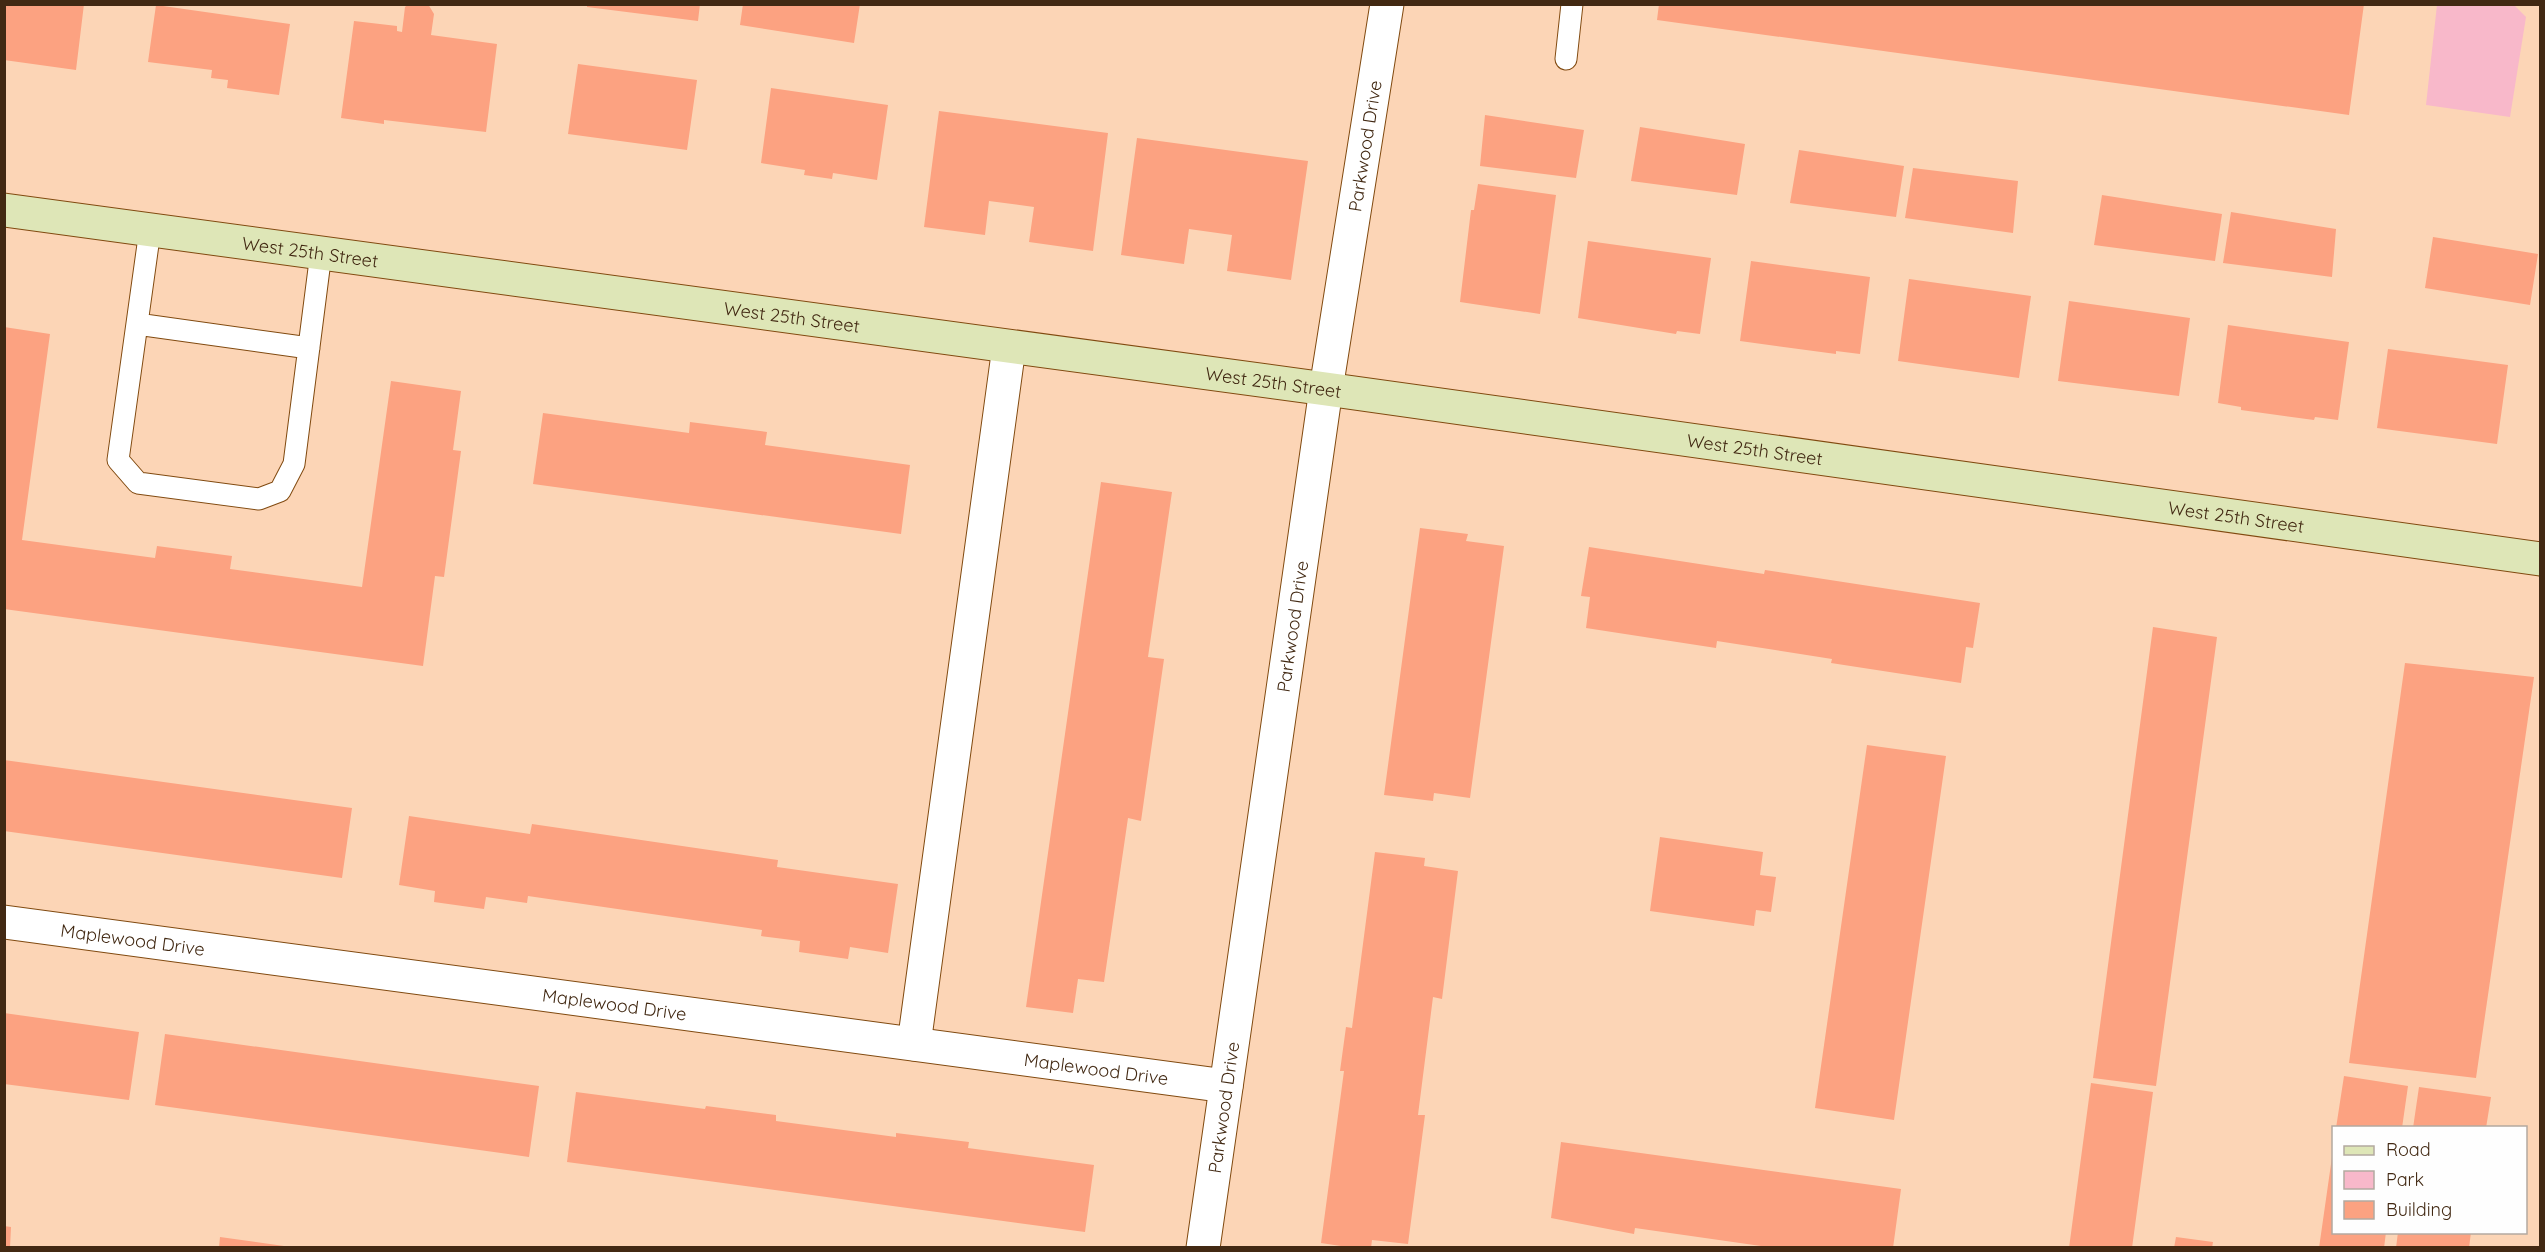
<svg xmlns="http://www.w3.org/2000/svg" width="2545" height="1252" viewBox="0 0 2545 1252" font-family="Quicksand,sans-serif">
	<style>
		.green { fill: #f8b8ca }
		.building { fill: #fca281 }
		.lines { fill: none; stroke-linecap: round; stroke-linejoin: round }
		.lane-casing { stroke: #814a10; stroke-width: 23 }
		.street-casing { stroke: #814a10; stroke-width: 35 }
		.secondary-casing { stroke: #814a10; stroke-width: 35 }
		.lane { stroke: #fff; stroke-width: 21 }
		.street { stroke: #fff; stroke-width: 33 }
		.secondary { stroke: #dee6b7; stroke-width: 33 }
		.labels { text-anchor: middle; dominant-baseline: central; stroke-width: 6; stroke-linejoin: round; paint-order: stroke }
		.street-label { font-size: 18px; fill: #422913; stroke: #fefefe }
	</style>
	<rect width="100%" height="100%" fill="#fcd5b6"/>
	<path class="green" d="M2437 5H2514L2526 17 2510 117 2426 105Z"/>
	<path class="building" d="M4 4H84L76 70 4 60Z
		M408 4H428L434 14 431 35 497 44 486 132 384 120V124L341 118 354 21 397 26V31L402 32 405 7Z
		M587 4H700L698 21 587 7Z
		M743 4H860L854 43 740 25Z
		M1659 4H2364L2349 115 1657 20Z
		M156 5 290 24 279 95 227 88 228 80 211 78 212 70 148 62Z
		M578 64 697 80 687 150 568 134Z
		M771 88 888 105 877 180 833 173 832 179 804 175 805 170 761 163Z
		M939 111 1108 133 1093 251 1029 242 1034 207 989 201 985 235 924 227Z
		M1485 115 1584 130 1576 178 1480 166Z
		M1640 127 1745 144 1737 195 1631 181Z
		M1137 138 1308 161 1291 280 1227 271 1232 235 1189 229 1184 264 1121 255Z
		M1799 150 1904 166 1896 217 1790 203Z
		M1913 168 2018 181 2013 233 1905 218Z
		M1478 184 1556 195 1540 314 1460 302 1471 210H1474Z
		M2102 195 2222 214 2215 261 2094 245Z
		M2231 212 2336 229 2332 277 2223 263Z
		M2433 237 2538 254 2530 305 2425 288Z
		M1588 241 1711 258 1700 334 1677 331 1676 334 1578 318Z
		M1751 261 1870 277 1860 354 1836 351V354L1740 341Z
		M1909 279 2031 296 2019 378 1898 361Z
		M2069 301 2190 318 2179 396 2058 381Z
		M2228 325 2349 342 2338 420 2315 417 2314 420 2241 410V407L2218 403Z
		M4 327 50 334 22 540 155 558 157 546 232 556 230 569 362 587 391 381 461 391 453 450 461 451 444 577 435 576 423 666 4 609Z
		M2388 349 2508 365 2497 444 2377 428Z
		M543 413 689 433 690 422 767 432 765 445 910 465 901 534 533 484Z
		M1101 482 1172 492 1148 657 1164 659 1141 821 1128 818 1104 982 1078 979 1073 1013 1026 1007Z
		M1420 528 1468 534 1466 541 1504 546 1470 798 1434 793 1433 801 1384 795Z
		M1589 547 1764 574 1765 570 1980 603 1973 648 1966 647 1961 683 1831 663 1832 659 1717 641 1716 648 1586 628 1590 597 1581 596Z
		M2153 627 2217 637 2156 1086 2093 1078Z
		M2405 663 2534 677 2476 1078 2349 1063Z
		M1867 745 1946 756 1894 1120 1815 1108Z
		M4 760 352 808 342 878 4 831Z
		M409 816 530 834 532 824 778 860 777 867 898 884 888 953 850 947 848 959 799 952 800 941 761 936 762 930 528 896 527 903 486 897 484 909 434 902 435 891 399 885Z
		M1660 837 1763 852 1760 875 1776 877 1771 912 1756 910 1754 926 1650 911Z
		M1375 852 1425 858 1424 866 1458 871 1442 999 1433 997 1418 1115H1425L1408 1244 1372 1240 1371 1248H1354L1321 1243 1344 1071H1340L1346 1027 1352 1028Z
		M4 1013 139 1032 129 1100 4 1084Z
		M165 1034 539 1086 529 1157 155 1105Z
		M2344 1076 2408 1086 2402 1128H2336Z
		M2091 1083 2153 1092 2132 1248H2069Z
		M2419 1087 2491 1097 2486 1128H2413Z
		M576 1092 705 1109 706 1106 776 1115V1121L896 1137V1133L969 1142 968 1148 1094 1165 1085 1232 567 1162Z
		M1561 1142 1901 1189 1893 1248H1775L1635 1228 1634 1234 1551 1218Z
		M2332 1157 2334 1232H2386L2384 1248H2319Z
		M4 1226 11 1227 10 1248H4Z
		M2398 1232H2471L2469 1248H2396Z
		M220 1237 284 1246V1248H219Z
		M2176 1237 2213 1242 2212 1248H2174Z"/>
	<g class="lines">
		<g class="lane-casing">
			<path id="lane" d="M1566 59 1572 4
				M150 230 118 460 138 483 259 499 280 491 294 464 321 253
				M137 324 309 348"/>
		</g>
		<g class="street-casing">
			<g id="street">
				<path id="s1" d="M4 922 1226 1086"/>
				<path d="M914 1044 1009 347"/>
				<path id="s2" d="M1203 1248 1326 389 1387 4"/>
			</g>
		</g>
		<g class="secondary-casing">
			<g id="secondary">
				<path id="s3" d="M4 210 1326 389 2540 559"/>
			</g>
		</g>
		<use href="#lane" class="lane"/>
		<use href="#street" class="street"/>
		<use href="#secondary" class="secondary"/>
	</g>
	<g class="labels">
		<g class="street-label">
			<text stroke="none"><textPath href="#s2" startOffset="1114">Parkwood Drive</textPath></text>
			<text stroke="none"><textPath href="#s3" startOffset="309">West 25th Street</textPath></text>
			<text stroke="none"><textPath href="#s3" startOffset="795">West 25th Street</textPath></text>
			<text stroke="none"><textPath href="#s3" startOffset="1281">West 25th Street</textPath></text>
			<text stroke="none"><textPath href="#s3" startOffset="1767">West 25th Street</textPath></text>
			<text stroke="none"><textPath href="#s3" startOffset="2253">West 25th Street</textPath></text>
			<text stroke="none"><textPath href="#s2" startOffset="628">Parkwood Drive</textPath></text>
			<text stroke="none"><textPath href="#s1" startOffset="130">Maplewood Drive</textPath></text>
			<text stroke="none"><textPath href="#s1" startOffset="616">Maplewood Drive</textPath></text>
			<text stroke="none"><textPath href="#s1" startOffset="1102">Maplewood Drive</textPath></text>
			<text stroke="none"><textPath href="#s2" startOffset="142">Parkwood Drive</textPath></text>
		</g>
	</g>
	<rect width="2545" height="1252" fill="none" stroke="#422913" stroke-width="12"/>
	<rect x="2332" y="1126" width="195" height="108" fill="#fefefe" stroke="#b3a9a0" stroke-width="1.5"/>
	<rect x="2344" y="1146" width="30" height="9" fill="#dee6b7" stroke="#b3a9a0" stroke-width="1.5"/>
	<text x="2386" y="1156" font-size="18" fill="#422913">Road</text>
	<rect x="2344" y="1171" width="30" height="18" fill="#f8b8ca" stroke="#b3a9a0" stroke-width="1.5"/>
	<text x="2386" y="1186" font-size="18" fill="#422913">Park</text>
	<rect x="2344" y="1201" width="30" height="18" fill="#fca281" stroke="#b3a9a0" stroke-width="1.5"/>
	<text x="2386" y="1216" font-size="18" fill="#422913">Building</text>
</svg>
